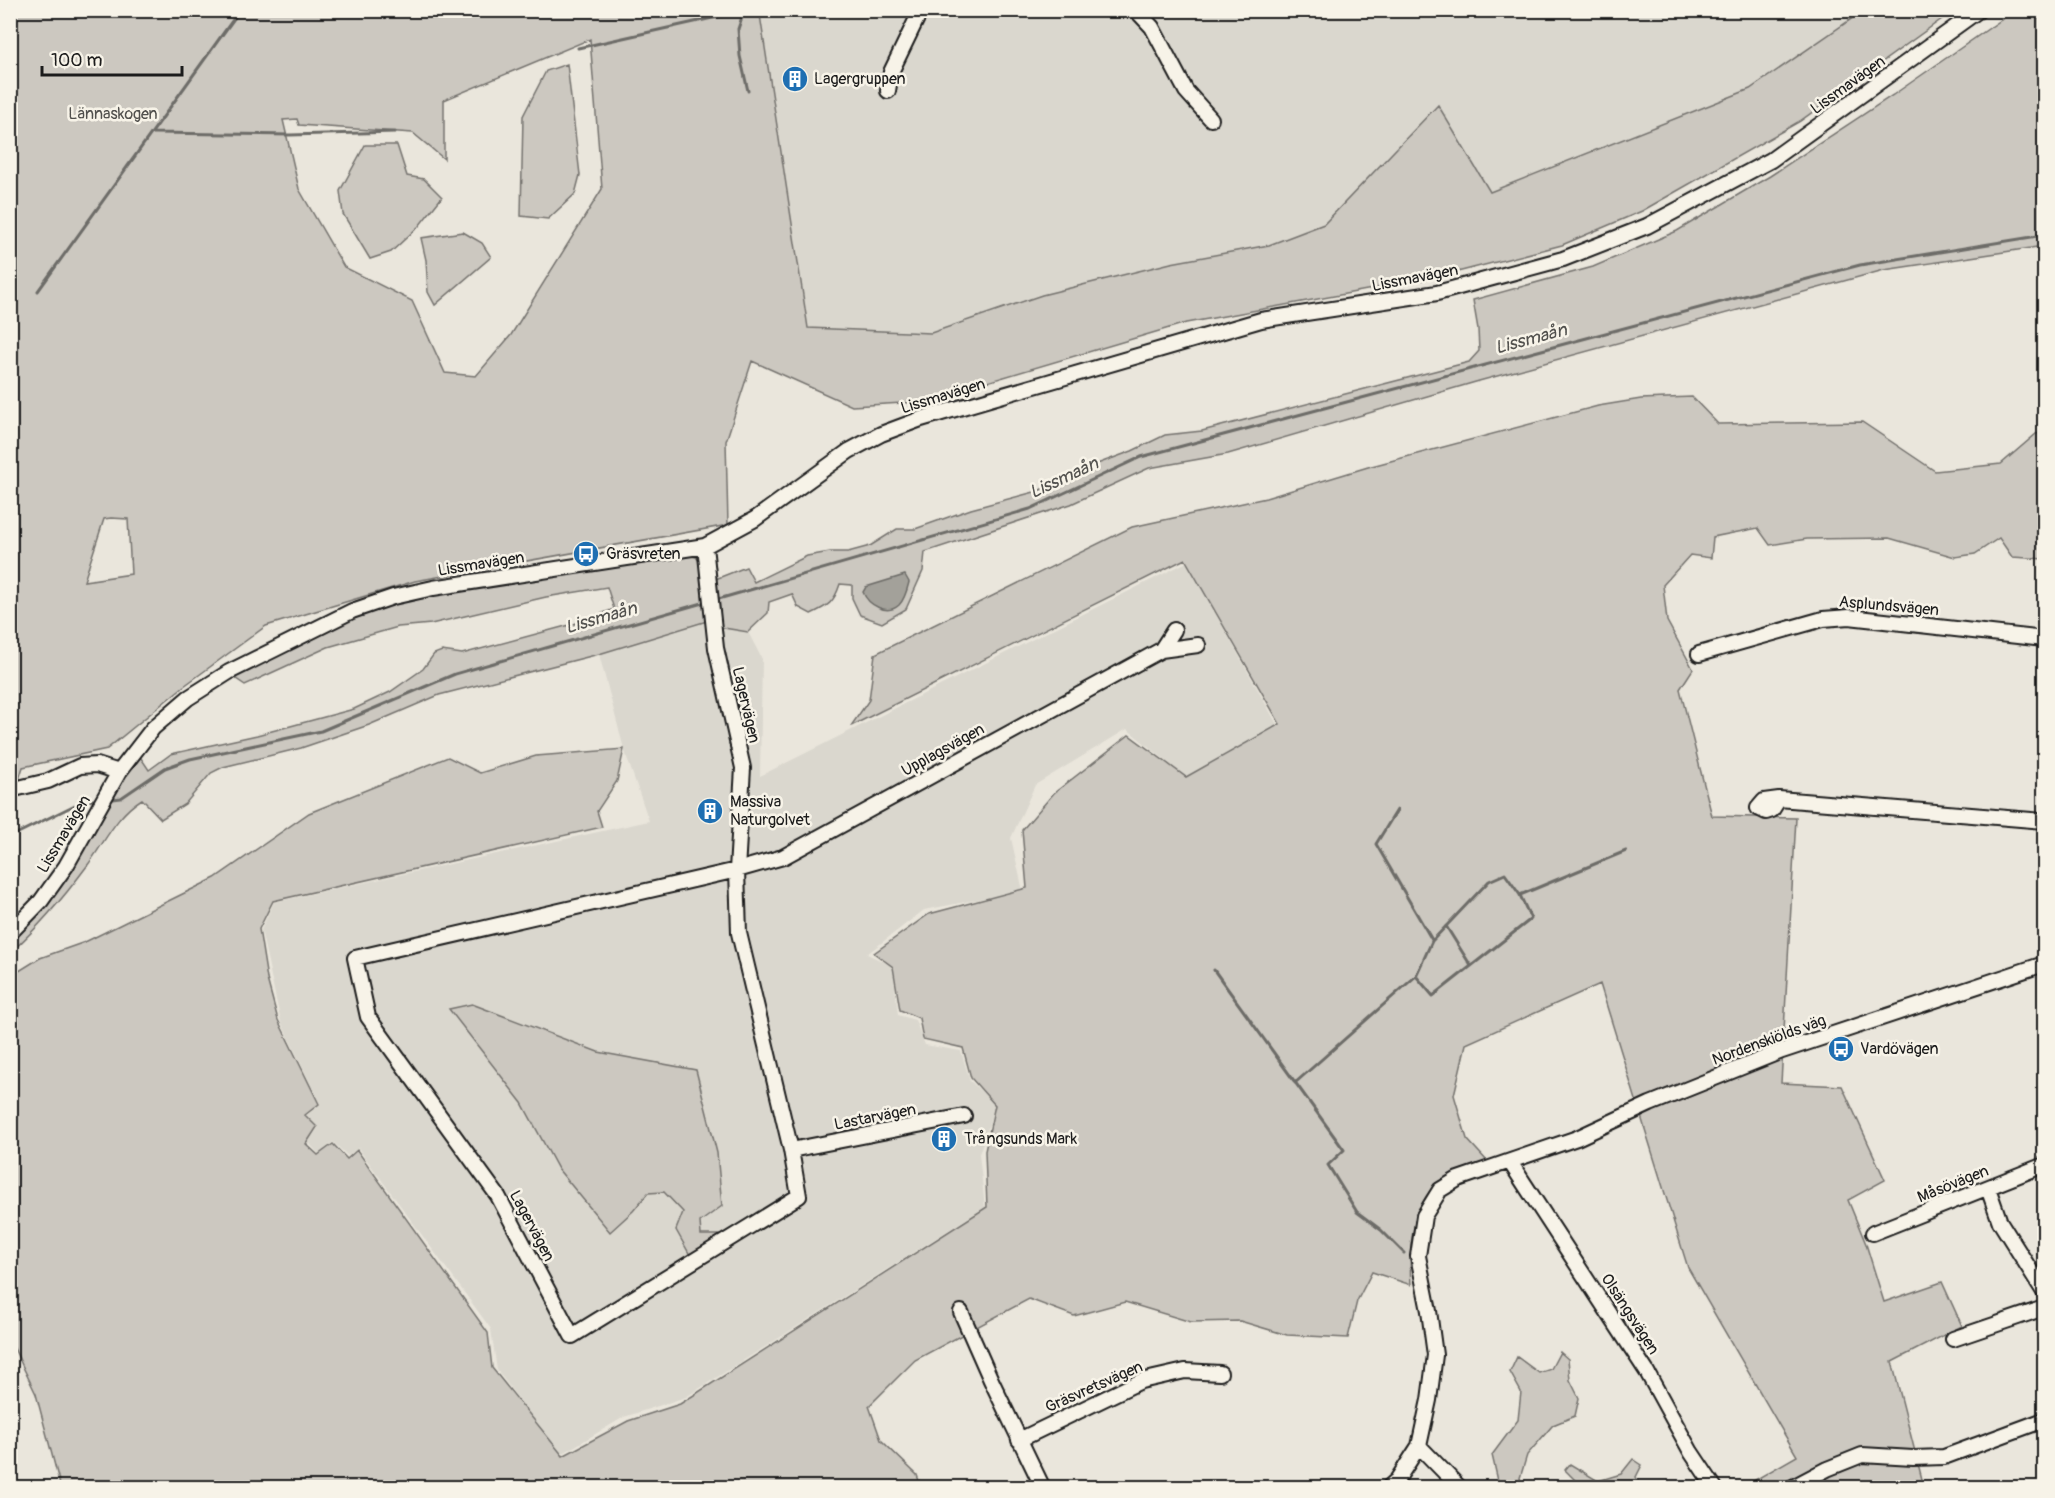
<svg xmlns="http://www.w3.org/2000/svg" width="2055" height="1498" viewBox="0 0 2055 1498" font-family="Pangolin,sans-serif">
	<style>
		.built { fill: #dad7ce; fill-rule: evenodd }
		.green { fill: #ccc8c0; stroke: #74726e; stroke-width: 1.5; fill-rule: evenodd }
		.water { fill: #a3a19a; stroke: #6d6c68; stroke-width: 1.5 }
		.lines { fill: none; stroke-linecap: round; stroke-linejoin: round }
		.stream { stroke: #6d6c68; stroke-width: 3 }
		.minor-casing { stroke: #1c1c1c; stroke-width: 18 }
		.minor { stroke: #f7f3e8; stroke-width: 14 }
		.labels { text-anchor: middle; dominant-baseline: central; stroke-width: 5; stroke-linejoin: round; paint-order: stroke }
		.poi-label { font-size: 16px; fill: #1c1c1c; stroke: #f7f3e8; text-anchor: start }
		.street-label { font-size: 16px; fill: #1c1c1c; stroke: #f7f3e8 }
		.park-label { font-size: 16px; fill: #51504d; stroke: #f7f3e8 }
		.water-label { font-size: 18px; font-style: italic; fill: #52514e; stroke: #f7f3e8 }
	</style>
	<rect width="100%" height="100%" fill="#eae6dc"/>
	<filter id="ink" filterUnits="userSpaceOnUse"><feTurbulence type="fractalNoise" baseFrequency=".0167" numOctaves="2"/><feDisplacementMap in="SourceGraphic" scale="12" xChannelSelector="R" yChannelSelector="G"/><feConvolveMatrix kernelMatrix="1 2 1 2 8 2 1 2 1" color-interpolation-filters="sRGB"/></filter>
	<g filter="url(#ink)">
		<path class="built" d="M764 10 1863 11 1750 89 1490 192 1437 105 1324 224 1269 245 1171 263 1042 295 932 333 808 328 760 14Z
			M1187 562 1278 726 1186 777 1127 729 1035 785 1011 838 1023 891 924 910 867 954 893 966 898 1015 915 1020 925 1045 961 1051 970 1081 996 1104 979 1154 985 1207 686 1397 624 1417 560 1455 497 1370 491 1329 358 1148 348 1156 333 1142 319 1154 308 1142 318 1128 307 1115 320 1104 281 1022 261 930 274 902 649 821 624 749 599 654 707 621 718 627 748 632 762 659 760 776ZM472 1004 598 1052 695 1070 701 1236 718 1235 689 1254 683 1212 664 1192 648 1193 633 1211 611 1232 558 1169 522 1103 450 1009Z"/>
		<path class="green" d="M10 11H764L760 15 808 328 931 333 1042 295 1171 263 1269 245 1324 224 1438 105 1490 192 1750 89 1863 11H1953L1800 121 1642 211 1562 245 1438 277 1186 323 920 402 852 406 752 361 726 441 728 525 415 581 266 626 184 686 107 749 23 767 11 804ZM590 39 602 189 511 335 476 376 445 373 412 301 344 267 299 189 283 120 297 119 299 125 413 133 444 159V100ZM111 518 128 519 131 574 84 581 104 519Z
			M2014 11H2044V246L1884 270 1479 381 1228 454 1149 468 1071 504 925 552 923 571 906 609 882 623 860 615 852 598V585L840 584C834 603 828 606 811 614L798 607 792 594 769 602 768 613 748 632 718 627 713 580 746 567 754 582 807 556 830 552H848L870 546 897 529H915L971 509 1038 491 1089 467 1132 451 1165 435 1202 431 1469 362 1479 351 1478 329 1473 300 1593 267 1677 231 1770 176 1893 95Z
			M567 64 580 175 575 194 548 219 521 216 523 116 546 71Z
			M365 145H397L407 176 424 179 442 197 419 226 391 252 370 259 343 214 340 191Z
			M463 232 482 243 491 257 435 305 428 292 426 260 421 238Z
			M1692 397 1718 424 1862 422 1935 471 2001 464 2036 434 2044 432V559L2012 557 1999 538 1975 554 1955 557 1889 538 1807 539 1770 545 1758 528 1713 537 1711 558 1690 555 1663 585 1667 621 1693 669 1680 689 1712 816 1796 818 1781 1083 1842 1086 1885 1180 1848 1200 1866 1244 1884 1302 1942 1282 1962 1326 1892 1362 1924 1487H1758L1755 1480 1797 1456 1688 1268 1600 984 1466 1044 1454 1095 1467 1139 1487 1161C1474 1166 1441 1177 1433 1187 1410 1214 1409 1252 1411 1285L1372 1272 1357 1301 1348 1338 1287 1335 1240 1321 1191 1322 1125 1302 1074 1316 1029 1299 915 1360 869 1406 881 1440 917 1475 921 1487H59L60 1485 36 1394 11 1342V973H16L40 958 85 942 215 878 309 813 448 757 480 773 536 756 624 749 617 781 597 811 602 827 273 901 259 929 267 979 278 1020 319 1104 305 1115 317 1127 306 1144 318 1155 333 1144 347 1159 357 1150 488 1333 492 1368 563 1456 628 1421 680 1404 987 1207 985 1151 995 1105 971 1078 963 1048 923 1039 919 1018 900 1010 893 967 874 953 929 914 1027 888 1022 830 1054 793 1129 735 1186 777 1280 724 1185 559 851 726 869 700 875 654 1132 527 1266 498 1368 467 1598 406 1641 399Z
			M686 555 696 557 701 563 707 621 599 654 439 695 369 725 301 748 223 767 211 773 185 804 161 819 142 799C116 815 105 842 87 866 64 897 40 926 11 952L10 941 52 895 82 852 105 808 139 755 149 770 171 754 257 735 354 709 390 692 423 669 434 654 442 651 462 654 577 623 614 609 607 587 546 597 431 624 398 627 328 647 245 685 232 676 360 615 384 606 422 597Z
			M472 1004 598 1052 696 1070 717 1153 722 1206 700 1222 701 1235H719V1242L690 1255 676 1230 683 1212 664 1192 648 1193 633 1211 610 1232 558 1169 522 1103 449 1009Z
			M1560 1352 1568 1359 1570 1380 1579 1398 1575 1416 1553 1425 1527 1455 1520 1478 1523 1487H1498L1499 1485 1492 1455 1518 1420 1521 1392 1510 1372 1517 1357 1539 1373 1551 1369Z
			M1633 1459 1642 1465 1636 1477 1641 1487H1582L1565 1470 1570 1464 1598 1481 1621 1474Z"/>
		<path class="water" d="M905 575 909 582C907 590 905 599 899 605 887 616 868 605 863 592L866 587Z"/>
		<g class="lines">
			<path class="stream" d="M578 48 744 11 738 29 740 56 748 91
				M153 133 290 135 395 132
				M38 291 240 10
				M715 600 1030 509 1141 457 1860 265 2044 235
				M113 799 121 798 165 768 190 759 321 731 455 674 706 602
				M1397 810 1376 844 1432 940
				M10 837 83 801 94 800
				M1446 926 1471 966
				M1214 970 1344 1150 1328 1165 1357 1212 1381 1230 1404 1253
				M1416 976 1433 996 1531 919 1520 895 1626 851
				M1295 1083 1416 976 1432 941 1489 881 1505 874 1520 895"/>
			<g class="minor-casing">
				<path id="minor" d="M1136 10 1152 27 1186 91 1211 119
					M888 91 891 72 921 10
					M705 546 716 648 743 768 737 870 739 933 791 1150 799 1196 572 1336 498 1196 368 1017 355 958 737 870 783 857 1161 650 1198 645
					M1161 650 1174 630
					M1699 654 1823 619 1849 617 2044 639
					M10 790 48 781 80 766 97 765 119 772
					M1779 799 1772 810 1766 812 1758 808 1764 801 1779 799 2044 821
					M10 933 41 901 66 866 119 772 153 728 188 698 229 672 352 611 393 597 433 588 705 546 755 519 849 451 881 434 921 419 1261 320 1437 293 1563 259 1647 226 1771 160 1979 10
					M791 1150 964 1116
					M1510 1162 1647 1372 1691 1452 1715 1488
					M1988 1188 2000 1222 2044 1292
					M1873 1233 2044 1165
					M961 1312 991 1380 1043 1488
					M1953 1339 2044 1308
					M1019 1440 1141 1381 1185 1371 1220 1373
					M1419 1446 1460 1488
					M1388 1488 1397 1480 1419 1446 1429 1400 1435 1355 1429 1311 1418 1256 1424 1216 1440 1190 1458 1179 1577 1138 1650 1104 1782 1051 2044 964
					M1791 1488 1827 1469 1862 1455 1913 1458 1944 1457 2044 1420"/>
			</g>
			<use href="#minor" class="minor"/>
		</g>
	</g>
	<defs>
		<g id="building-disc" transform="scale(1.35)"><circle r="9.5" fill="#1f6fb2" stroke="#f7f3e8"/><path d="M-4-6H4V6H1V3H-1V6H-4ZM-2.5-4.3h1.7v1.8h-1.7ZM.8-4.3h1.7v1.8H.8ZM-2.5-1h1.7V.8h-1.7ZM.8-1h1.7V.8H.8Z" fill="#fff"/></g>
		<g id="bus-disc" transform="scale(1.35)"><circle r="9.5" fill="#1f6fb2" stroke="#f7f3e8"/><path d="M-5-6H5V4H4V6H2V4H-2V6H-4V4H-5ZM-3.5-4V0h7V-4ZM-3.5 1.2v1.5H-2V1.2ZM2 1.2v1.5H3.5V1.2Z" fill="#fff"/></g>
	</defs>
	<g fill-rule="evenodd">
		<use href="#building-disc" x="795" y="79"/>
		<use href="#bus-disc" x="586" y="554"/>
		<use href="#building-disc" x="710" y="811"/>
		<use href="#bus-disc" x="1841" y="1049"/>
		<use href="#building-disc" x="944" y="1139"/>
	</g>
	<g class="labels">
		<g class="poi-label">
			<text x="814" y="79">Lagergruppen</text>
			<text x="606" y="554">Gräsvreten</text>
			<text x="730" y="802">Massiva<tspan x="730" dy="18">Naturgolvet</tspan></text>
			<text x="1860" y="1049">Vardövägen</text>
			<text x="964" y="1139">Trångsunds Mark</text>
		</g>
		<g class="street-label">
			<text transform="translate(1848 85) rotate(-36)">Lissmavägen</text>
			<text transform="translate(1415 278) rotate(-11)">Lissmavägen</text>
			<text transform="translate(943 396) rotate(-17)">Lissmavägen</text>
			<text transform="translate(481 564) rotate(-9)">Lissmavägen</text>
			<text transform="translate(1889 606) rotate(5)">Asplundsvägen</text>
			<text transform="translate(746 705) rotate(77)">Lagervägen</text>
			<text transform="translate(943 750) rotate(-29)">Upplagsvägen</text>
			<text transform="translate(64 834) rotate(-59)">Lissmavägen</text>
			<text transform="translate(1769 1040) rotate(-20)">Nordenskiölds väg</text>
			<text transform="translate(875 1117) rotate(-11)">Lastarvägen</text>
			<text transform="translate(1953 1184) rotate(-22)">Måsövägen</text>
			<text transform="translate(532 1226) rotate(62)">Lagervägen</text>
			<text transform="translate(1630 1314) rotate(57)">Olsängsvägen</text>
			<text transform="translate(1094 1387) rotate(-24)">Gräsvretsvägen</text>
		</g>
		<g class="park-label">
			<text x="113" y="114">Lännaskogen</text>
		</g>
		<g class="water-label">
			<text transform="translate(1531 339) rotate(-15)">Lissmaån</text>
			<text transform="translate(1064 478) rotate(-25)">Lissmaån</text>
			<text transform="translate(601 618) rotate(-16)">Lissmaån</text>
		</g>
	</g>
	<rect width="2055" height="1498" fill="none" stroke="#f7f3e8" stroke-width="36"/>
	<rect x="18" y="18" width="2019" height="1462" fill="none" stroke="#1c1c1c" stroke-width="2" filter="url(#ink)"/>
	<path d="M42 66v9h140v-9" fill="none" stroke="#1c1c1c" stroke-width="3"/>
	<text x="51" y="66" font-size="18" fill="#1c1c1c" stroke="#f7f3e8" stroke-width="4.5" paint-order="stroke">100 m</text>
</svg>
